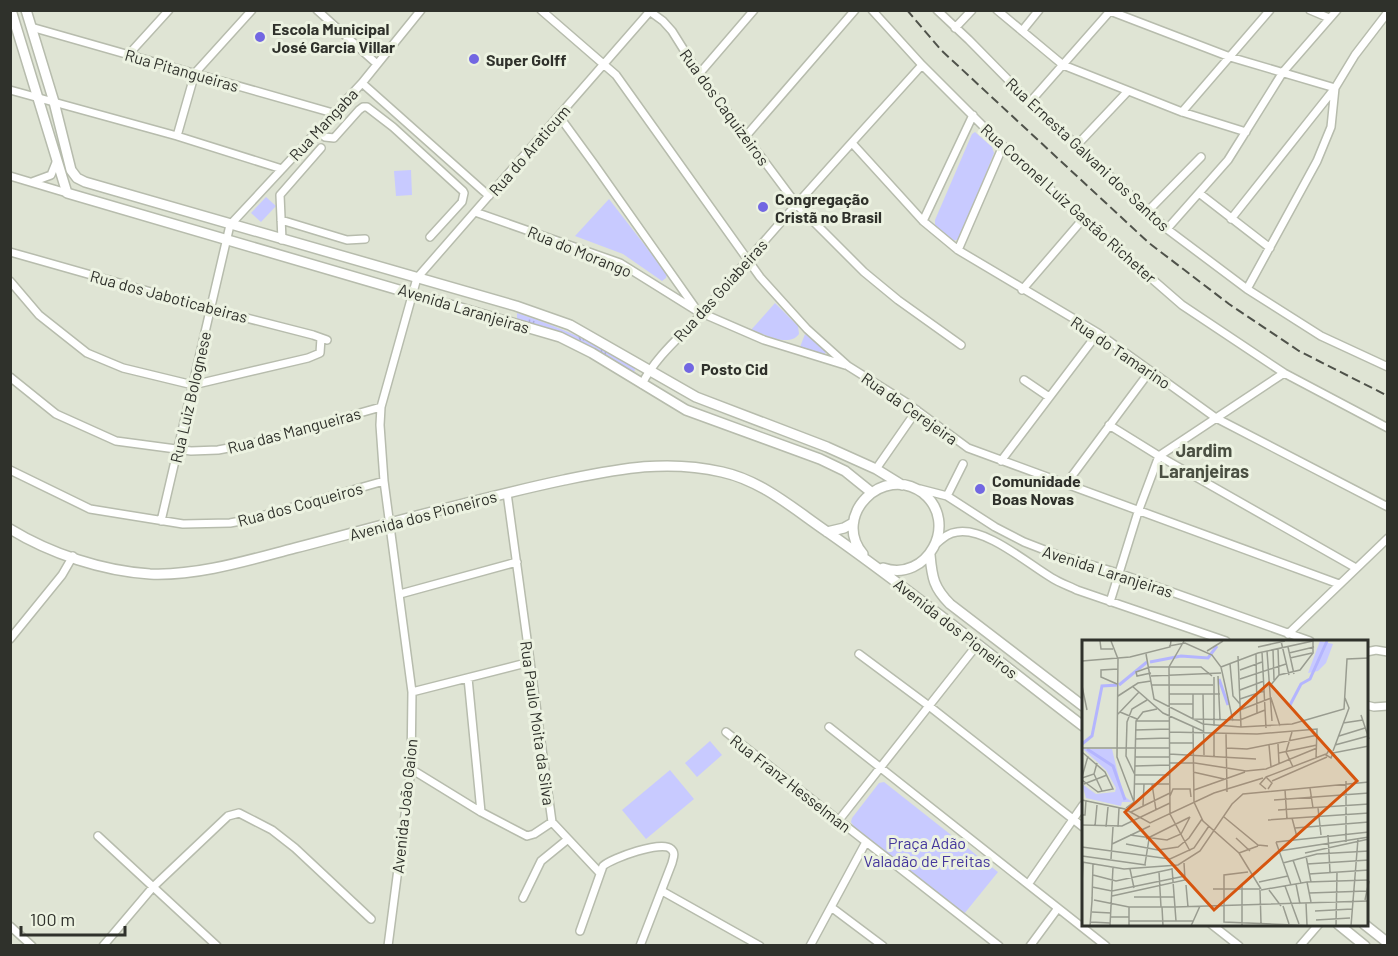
<svg xmlns="http://www.w3.org/2000/svg" width="1398" height="956" viewBox="0 0 1398 956" font-family="Barlow,sans-serif">
	<style>
		.grass { fill: url(#grass-tufts) }
		.green { fill: #c8caff }
		.lines { fill: none; stroke-linecap: round; stroke-linejoin: round }
		.minor-casing { stroke: #b7bcad; stroke-width: 10 }
		.major-casing { stroke: #b7bcad; stroke-width: 12 }
		.minor { stroke: #fff; stroke-width: 7 }
		.major { stroke: #fff; stroke-width: 9 }
		.rail { stroke: #4f524a; stroke-width: 2; stroke-dasharray: 9 4.5; stroke-linecap: butt }
		.poi-dot { fill: #7267e2; stroke: #ecf2e1; stroke-width: 2 }
		.labels { text-anchor: middle; dominant-baseline: central; stroke-width: 6; stroke-linejoin: round; paint-order: stroke }
		.poi-label { font-size: 16px; font-weight: bold; fill: #2f312b; stroke: #ecf2e1; text-anchor: start }
		.street-label { font-size: 16px; fill: #2f312b; stroke: #ecf2e1 }
		.park-label { font-size: 16px; fill: #44369c; stroke: #ecf2e1 }
		.neighbourhood-label { font-size: 18px; font-weight: bold; fill: #4a4f42; stroke: #ecf2e1 }
		.inset-river { fill: none; stroke: #b4b5fe; stroke-width: 3 }
		.inset-road { fill: none; stroke: #999c90; stroke-width: 1.5 }
		.view { fill: #d6550f; fill-opacity: 0.15; stroke: #d6550f; stroke-width: 3 }
		.inset-edge { fill: none; stroke: #2f312b; stroke-width: 3 }
	</style>
	<defs>
		<pattern id="grass-tufts" width="24" height="20" patternUnits="userSpaceOnUse" patternTransform="scale(1.5)"><rect width="24" height="20" fill="#c8caff"/><path d="M3 7l-1-3M5 7V3M7 7l1-3M15 17l-1-3M17 17v-4M19 17l1-3" fill="none" stroke="#acaedb"/></pattern>
	</defs>
	<rect width="100%" height="100%" fill="#dfe4d4"/>
	<path class="grass" d="M517 313C559 327 599 343 635 368L634 375 572 339 517 320Z"/>
	<path class="green" d="M975 132 992 147 994 153 960 239 952 241 935 225V220L972 134Z
		M411 170 412 195 396 196 394 171Z
		M266 197 276 206 261 222 251 213Z
		M609 199 667 274 666 278 662 281 623 254 575 236Z
		M775 303 798 326 799 334C789 348 765 334 751 330Z
		M805 334 826 351 825 354 819 355 800 347Z
		M710 741 722 755 697 777 685 763Z
		M670 770 694 799 646 839 622 810Z
		M884 782 998 872 964 914 856 830 851 822 852 818 879 783Z"/>
	<g class="lines">
		<g class="minor-casing">
			<path id="minor" d="M317 10 377 64
				M541 10 616 75 760 277 807 329 848 366 907 403 968 448 1339 584
				M648 10 663 21 672 31 699 74 797 205 864 272 898 300 961 345
				M872 10 922 65 1003 146 1083 219 1182 305 1284 373 1388 428
				M937 10 969 40 1030 102 1167 229 1247 289 1321 336 1388 367
				M997 10 1063 65 1182 112 1246 132
				M1310 10 1329 18
				M1110 11 1230 57 1335 88 1331 127 1317 161 1247 289
				M31 27 333 113
				M955 28 972 10
				M1022 31 1039 10
				M129 54 169 10
				M699 74 754 10
				M362 83 489 196
				M10 90 177 136 282 169
				M1030 102 1111 10
				M1182 112 1270 10
				M559 116 594 164 694 306
				M317 131 325 137 334 138 359 110 363 107H367L393 127 463 191 464 193 462 202 430 237
				M177 136 195 73 252 10
				M746 136 855 10
				M852 143 923 221 958 250 1098 333 1216 418 1388 507
				M1077 145 1128 91
				M10 176 67 193
				M32 182 51 175 57 160
				M1199 193 1270 248
				M1148 211 1201 157
				M475 212 620 263 697 311 764 340 845 365
				M1231 219 1335 88 1355 55 1388 12
				M281 220 347 240 365 239
				M923 221 973 115
				M1167 229 1228 160 1283 72 1337 10
				M282 240 280 195 321 148
				M958 250 1003 146
				M10 252 211 309 313 335 327 340
				M10 281 39 315 87 353 123 368 193 385 308 358 320 353 321 338
				M1022 290 1083 219
				M10 377 56 414 116 441 191 451 218 450 250 444 381 407
				M1024 380 1049 397
				M642 384C657 354 685 333 707 308 776 225 850 145 922 65
				M1109 425 1159 456 1356 568
				M1001 461 1098 333
				M876 469 917 410
				M10 470 90 509 183 524 230 523 251 519 384 481
				M1066 484 1150 371
				M920 489 947 496 995 527 1024 542 1055 554 1118 573 1310 641
				M507 493 552 822 599 872
				M947 496 963 464
				M161 521 230 225 362 83 421 10
				M937 543C943 538 948 533 957 532 986 527 1028 564 1052 578 1060 583 1069 586 1077 590L1226 641
				M400 594 517 562
				M1110 602 1138 512 1159 456 1284 373
				M1288 634 1388 538
				M10 639 62 575 73 556
				M1366 652 1376 650 1388 652
				M859 654 929 706 1083 827
				M468 678 481 812
				M412 692 530 662
				M1366 705 1374 707 1388 706
				M829 727 1106 946
				M726 732 999 946
				M411 769 481 812 527 836 534 834 552 822
				M839 820 977 645
				M98 836 217 946
				M1029 883 1083 805
				M662 891 760 946
				M523 898 541 861 568 839
				M831 907 883 946
				M1211 924 1239 946
				M10 926 32 946
				M580 931 603 866C612 858 662 840 671 849 676 853 673 858 672 863L640 946
				M103 946 153 887 228 816 239 813 272 830 295 848 371 919
				M388 946 411 769 412 692 384 481 380 425 381 407 417 278 651 10
				M810 946 866 842
				M1030 946 1058 908
				M1300 946 1319 924"/>
		</g>
		<g class="major-casing">
			<path id="major" d="M11 10 67 193 560 337 592 353 686 410 820 459 845 471 871 492
				M26 10 54 102 71 170 77 178 85 182 516 306 570 325 696 397 827 447 876 469 902 485
				M10 529C51 554 103 571 150 574 198 576 249 560 295 548 385 525 474 499 564 480 619 469 666 459 722 472 763 481 795 510 829 533 916 594 998 661 1083 726
				M827 532 844 528 853 523
				M863 554C831 516 883 463 923 493 960 523 927 583 883 568
				M930 555C932 578 934 588 950 604L1083 706
				M1338 924 1365 946
				M1364 924 1388 943"/>
		</g>
		<use href="#minor" class="minor"/>
		<use href="#major" class="major"/>
		<path class="rail" d="M907 10 941 50 1149 243 1229 304 1299 351 1388 396"/>
	</g>
	<g class="poi-dot">
		<circle cx="260" cy="37" r="6"/>
		<circle cx="474" cy="59" r="6"/>
		<circle cx="763" cy="207" r="6"/>
		<circle cx="689" cy="368" r="6"/>
		<circle cx="980" cy="489" r="6"/>
	</g>
	<g class="labels">
		<g class="poi-label">
			<text x="272" y="28">Escola Municipal<tspan x="272" dy="18">José Garcia Villar</tspan></text>
			<text x="486" y="59">Super Golff</text>
			<text x="775" y="198">Congregação<tspan x="775" dy="18">Cristã no Brasil</tspan></text>
			<text x="701" y="368">Posto Cid</text>
			<text x="992" y="480">Comunidade<tspan x="992" dy="18">Boas Novas</tspan></text>
		</g>
		<g class="street-label">
			<text transform="translate(182 70) rotate(16)">Rua Pitangueiras</text>
			<text transform="translate(725 107) rotate(54)">Rua dos Caquizeiros</text>
			<text transform="translate(323 124) rotate(-47)">Rua Mangaba</text>
			<text transform="translate(529 150) rotate(-49)">Rua do Araticum</text>
			<text transform="translate(1088 154) rotate(43)">Rua Ernesta Galvani dos Santos</text>
			<text transform="translate(1069 203) rotate(42)">Rua Coronel Luiz Gastão Richeter</text>
			<text transform="translate(580 251) rotate(22)">Rua do Morango</text>
			<text transform="translate(720 290) rotate(-48)">Rua das Goiabeiras</text>
			<text transform="translate(169 296) rotate(15)">Rua dos Jaboticabeiras</text>
			<text transform="translate(464 308) rotate(17)">Avenida Laranjeiras</text>
			<text transform="translate(1121 352) rotate(34)">Rua do Tamarino</text>
			<text transform="translate(190 397) rotate(-77)">Rua Luiz Bolognese</text>
			<text transform="translate(910 408) rotate(35)">Rua da Cerejeira</text>
			<text transform="translate(294 430) rotate(-15)">Rua das Mangueiras</text>
			<text transform="translate(300 504) rotate(-15)">Rua dos Coqueiros</text>
			<text transform="translate(423 515) rotate(-15)">Avenida dos Pioneiros</text>
			<text transform="translate(1108 571) rotate(18)">Avenida Laranjeiras</text>
			<text transform="translate(956 628) rotate(38)">Avenida dos Pioneiros</text>
			<text transform="translate(538 723) rotate(82)">Rua Paulo Moita da Silva</text>
			<text transform="translate(791 783) rotate(38)">Rua Franz Hesselman</text>
			<text transform="translate(404 806) rotate(-84)">Avenida João Gaion</text>
		</g>
		<g class="park-label">
			<text x="927" y="842">Praça Adão<tspan x="927" dy="18">Valadão de Freitas</tspan></text>
		</g>
		<g class="neighbourhood-label">
			<text x="1204" y="450">Jardim<tspan x="1204" dy="21">Laranjeiras</tspan></text>
		</g>
	</g>
	<g transform="translate(1082 640)">
		<rect width="286" height="286" fill="#dfe4d4"/>
		<path d="M238 1 251 4 244 23 236 31 226 33ZM1 109H30L41 155 50 162H40L39 166 4 158 0 144 14 154 33 152 34 148 24 130Z" fill="#c8caff"/>
		<path class="inset-river" d="M68 22 99 16 126 18 135 6M137 39 146 65M37 45 65 22M207 67 219 44 228 39 245 1M0 104 10 96 20 46 36 45M5 109 31 126 43 160"/>
		<path class="inset-road" d="M18 1 19 9H31M29 1 36 19 35 117 52 162M102 1 87 27 88 174 108 211M199 1 207 35M87 6 103 3 130 15 139 27 151 81M176 7 203 1M206 7 212 34M196 9 197 35M191 10 192 40M125 11 141 1M185 11 190 81M180 12 184 88M207 13 232 7M64 14 72 59 121 84 159 87 210 84 262 69 265 19 287 18M174 14 175 74M156 16 159 87M208 18 230 13M0 21 48 17 88 7 89 1M148 24 151 56 158 64M139 27 176 13 231 1M158 30 180 22M69 33 55 36 54 32 68 27H119L130 36M69 36 139 33M136 36 138 79M132 37V86M158 39 204 24M35 44 19 37V30L36 29M69 45H131M0 46 5 70M50 46 81 73 121 91M187 47 197 35 218 30 231 13V1M158 50 182 41M87 54H138M121 54 122 115M36 56 56 43 69 41M158 59 182 51M87 64H111M158 70 189 58 198 86M38 72 55 79M36 74 57 52M279 75 287 99M111 79 158 80 183 70M111 79V54M54 81H87M261 83 281 80M111 87 112 162 121 181 157 213 179 249M53 90 87 89M87 92 175 94 235 89 234 118M132 92V117M210 92 204 112 211 127M144 93 145 152M257 96 283 88M53 99 87 98M87 103H111M196 104 197 123M187 105 189 127M253 105 286 96M0 108H87M144 108 165 109 236 95M251 111 267 68 263 58M0 112 23 132 31 149 16 152 0 140M197 113 235 105M251 113 249 118 244 115 247 110 251 113 287 106M87 114 174 119M53 117H87M87 123H113L164 131 184 129 235 108M53 126 87 125M111 132 142 139M12 134 20 151M53 135 44 116 45 82 50 69 65 60M53 135H87M0 137 6 116M184 137 244 114M0 138 12 134 15 123M190 141 245 117M2 144 25 135M53 144H87M70 144 74 170M228 148 231 168M184 149 178 144 184 137 190 143 186 149M112 150 163 132M203 150 205 179M88 156 91 149H108L109 157M0 160 43 169 68 183 132 153 181 138M192 160 287 153M61 166 62 144M44 168 52 162 54 81 61 72 75 69M236 168 239 195M196 170 287 164M49 172 88 153M0 175H3L4 160M142 177 176 205 186 206M210 178 215 197M186 180 287 173M0 185 40 186 88 163M13 186 15 165M24 187 26 167M36 187 37 168M213 188 287 182M48 195 85 200 99 194 108 177M246 195 248 232M154 198 168 211M64 199 108 177M194 202 287 192M194 202 209 245M264 202V141M30 204 68 186M44 204 76 210 96 207 107 198 120 179M0 207 88 219 112 208 127 186M197 211 287 197M157 213 176 206M223 213 287 199M0 216 64 225M224 216 229 242M29 219 31 187M211 220 219 243M0 222 42 229 96 225 118 211 150 164 161 154 287 142M201 223 235 214 287 211M63 224 67 199M225 224 287 220M90 228 94 281M48 229 52 248M77 232 79 267M166 232 142 235V282L234 286M227 234 287 230M11 235 34 241 90 229M177 242 206 236M225 242 229 262M0 244 1 223M214 244 218 264M104 245 106 267M203 246 217 284M10 247 30 251 103 236M131 249H178M178 250 179 283M179 250 225 242 287 240M187 250 199 266M227 253 285 251M30 256 103 240 102 223M10 257V261L11 224M52 257H92M12 260 47 267H93L287 261M283 260 287 241M224 263 225 285M201 266 207 284M80 267 81 286M233 271 270 269M10 272 29 273M28 277H47M234 280 268 278M47 281H111M9 282 28 283M8 286 10 261M28 286 31 227M47 286V267M109 286 118 266M160 286V244M254 286 255 232M269 286 276 199"/>
		<path class="view" d="M187 43 275 141 132 270 43 172Z"/>
		<rect width="286" height="286" class="inset-edge"/>
	</g>
	<rect width="1398" height="956" fill="none" stroke="#2f312b" stroke-width="24"/>
	<path d="M21 926v9h104v-9" fill="none" stroke="#2f312b" stroke-width="3"/>
	<text x="30" y="926" font-size="18" fill="#2f312b" stroke="#ecf2e1" stroke-width="4.5" paint-order="stroke">100 m</text>
</svg>
